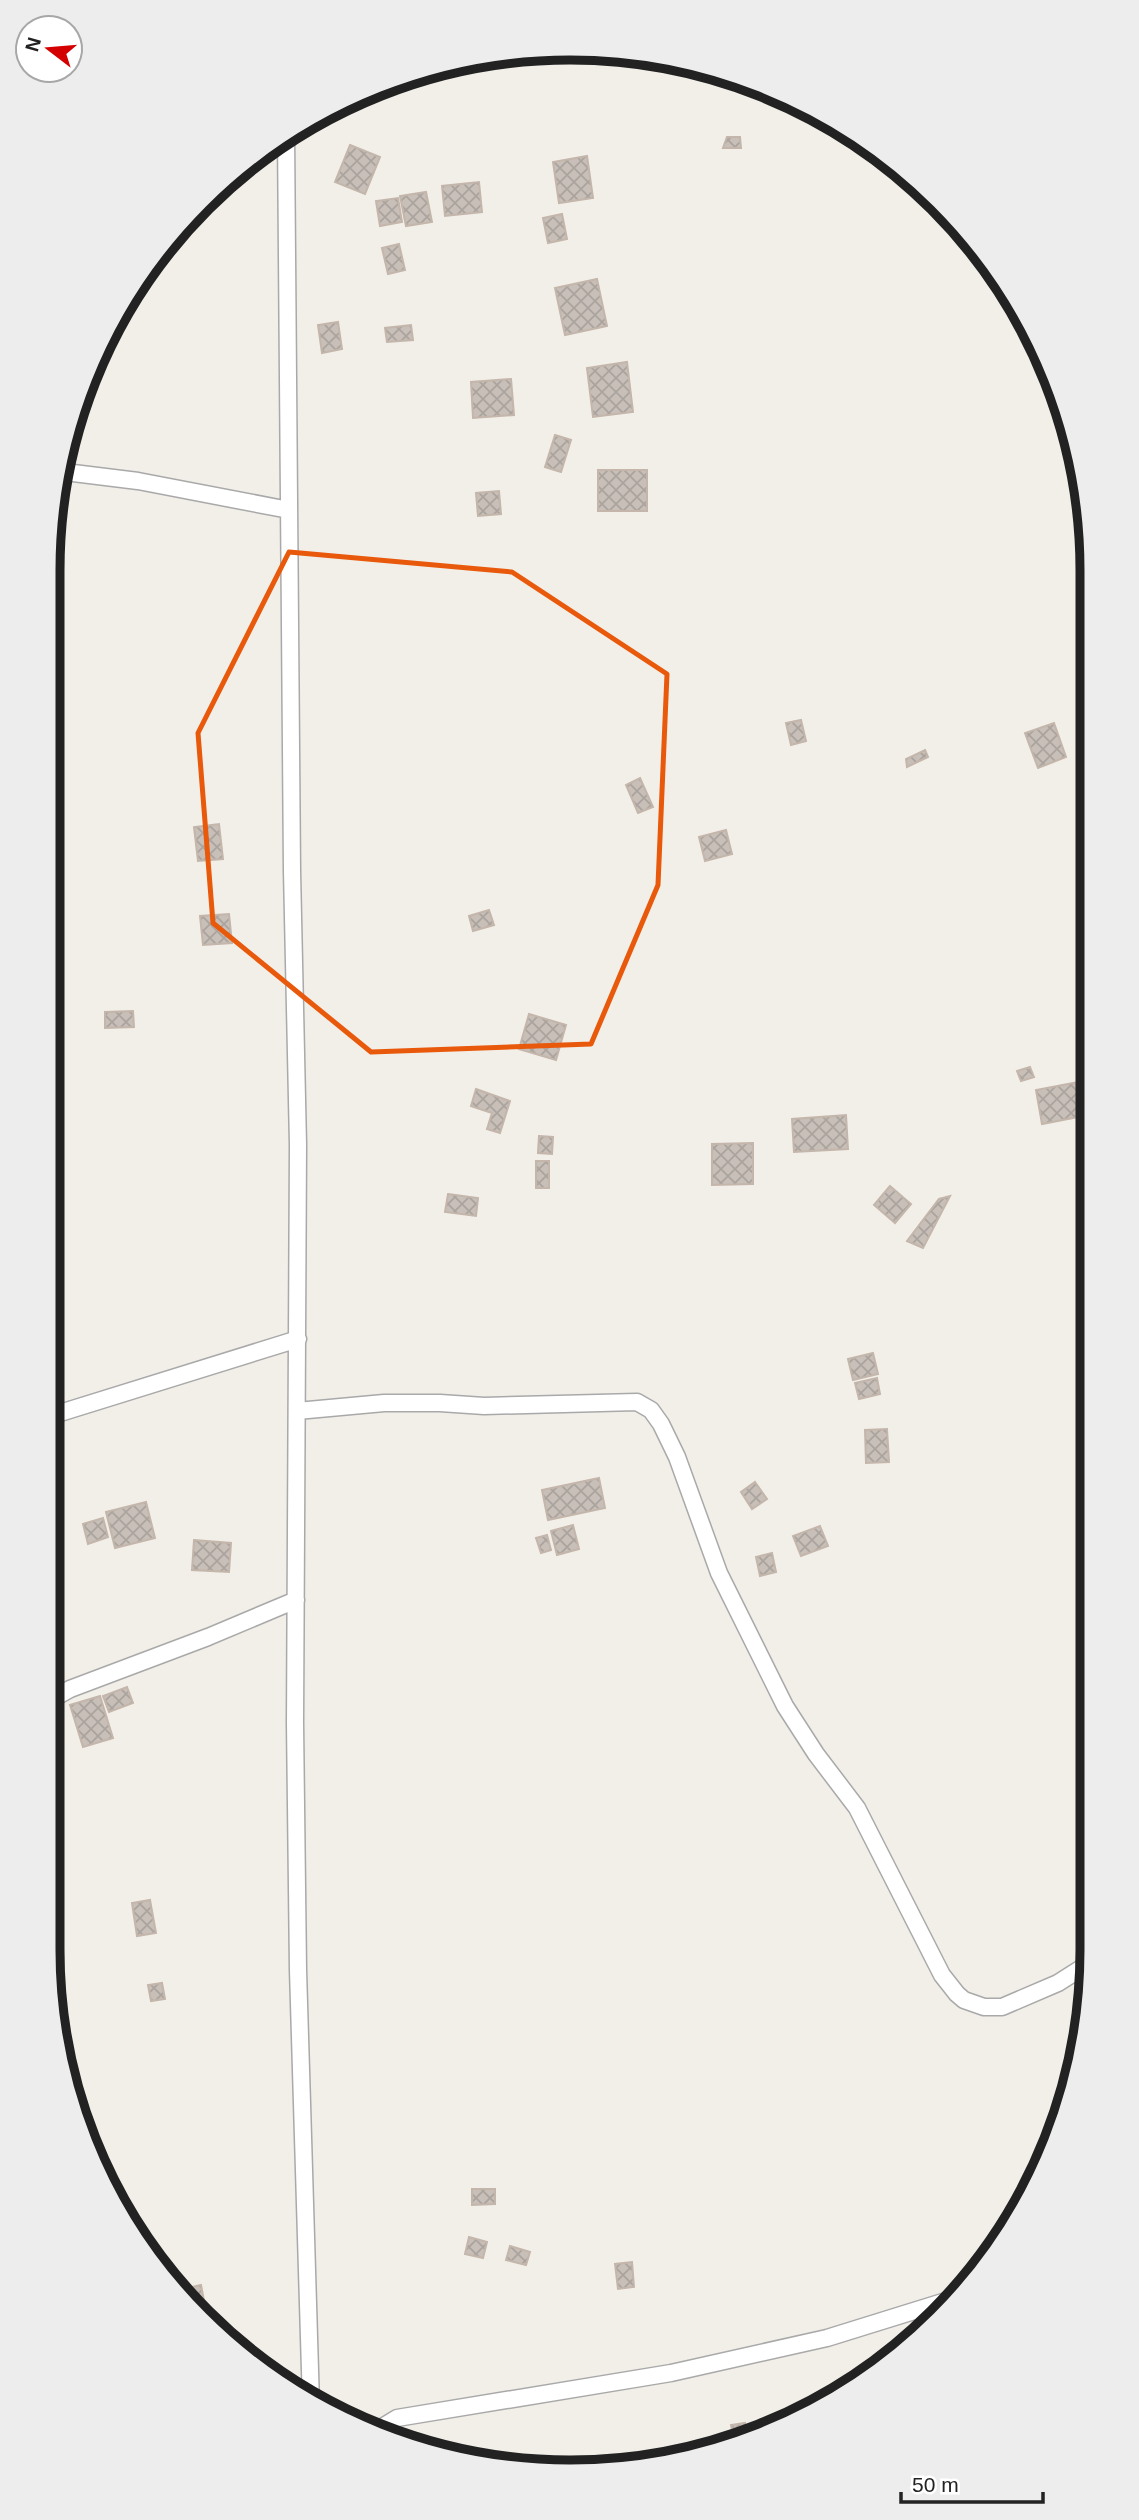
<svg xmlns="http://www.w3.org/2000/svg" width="1139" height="2520" viewBox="0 0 1139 2520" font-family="Helvetica,sans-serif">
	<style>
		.building { fill: url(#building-cross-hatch); stroke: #c4b6ab; stroke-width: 2 }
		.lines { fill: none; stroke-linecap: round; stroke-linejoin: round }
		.street-casing { stroke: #a9a9a9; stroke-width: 19 }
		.street { stroke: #fff; stroke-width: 16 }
		.marked { fill: none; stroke: #e8590c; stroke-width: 5; stroke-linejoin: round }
		.rim { fill: none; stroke: #222; stroke-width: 9 }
	</style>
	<defs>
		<pattern id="building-cross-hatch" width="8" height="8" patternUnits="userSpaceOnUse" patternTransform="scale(1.75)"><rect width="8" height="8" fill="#c7bfb8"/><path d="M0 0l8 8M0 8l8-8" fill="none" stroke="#aba49e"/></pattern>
	</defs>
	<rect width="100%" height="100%" fill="#f2efe9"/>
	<path class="building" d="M727 137H740L741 148H723Z
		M350 145 380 157 365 194 335 182Z
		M587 156 593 198 559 203 553 162Z
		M479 182 482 212 445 216 442 186Z
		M426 192 432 222 406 226 400 196Z
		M398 198 402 222 380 226 376 201Z
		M562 214 567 239 548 243 543 218Z
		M399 244 405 270 388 274 382 248Z
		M597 279 607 326 565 335 555 288Z
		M338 322 342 349 322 353 318 325Z
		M411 325 413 340 387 342 385 328Z
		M627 362 633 412 593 417 587 368Z
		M511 379 514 415 473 418 471 382Z
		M555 435 571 440 561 472 545 467Z
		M598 470H647V511H598Z
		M499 491 501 514 478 516 476 493Z
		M801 720 806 741 791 745 786 723Z
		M1054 723 1066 757 1038 768 1025 733Z
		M925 750 928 757 907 767 906 759Z
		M640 778 653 807 638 813 626 785Z
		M219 824 223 859 198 861 194 827Z
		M726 830 732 854 705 861 699 837Z
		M489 910 494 925 473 931 469 916Z
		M229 914 232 943 203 945 200 916Z
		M133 1011 134 1027 105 1028V1012Z
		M529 1014 566 1025 556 1060 519 1049Z
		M1030 1067 1034 1077 1021 1081 1017 1071Z
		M1089 1080V1115L1042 1124 1036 1090Z
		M476 1089 510 1101 500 1133 487 1129 492 1113 471 1106Z
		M846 1115 848 1149 794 1152 792 1119Z
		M539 1136 553 1137 552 1154 538 1153Z
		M753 1143V1184L712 1185V1144Z
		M536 1161H549V1188H536Z
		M890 1186 911 1204 895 1223 874 1205Z
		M448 1194 478 1198 476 1216 445 1212Z
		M950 1196 923 1248 907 1241 939 1199Z
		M873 1353 878 1374 853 1380 848 1359Z
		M877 1378 880 1394 859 1399 855 1383Z
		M887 1429 889 1462 866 1463 865 1430Z
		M599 1478 605 1508 548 1520 542 1490Z
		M755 1482 767 1499 752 1509 741 1492Z
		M146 1502 155 1538 115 1548 106 1512Z
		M103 1518 108 1537 88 1544 83 1524Z
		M573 1525 579 1549 557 1555 551 1531Z
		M820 1526 828 1546 801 1556 793 1536Z
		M547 1535 551 1550 541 1553 536 1538Z
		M194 1540 231 1543 229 1572 192 1570Z
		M772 1553 776 1572 760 1576 756 1557Z
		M127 1687 133 1703 109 1712 103 1696Z
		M100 1696 113 1738 83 1747 70 1705Z
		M150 1900 156 1933 137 1936 132 1903Z
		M162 1983 165 1999 151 2001 148 1985Z
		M472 2189H495V2204L472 2205Z
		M469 2237 487 2242 483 2258 465 2254Z
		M510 2246 530 2252 526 2265 506 2260Z
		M632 2262 634 2287 618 2289 615 2264Z
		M201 2285 207 2316 204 2317 174 2291Z
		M745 2423 747 2434 734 2439 731 2425Z"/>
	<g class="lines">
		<g class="street-casing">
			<path id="street" d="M286 132 292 871 298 1145 295 1723 298 1970 311 2404
				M57 471 138 481 289 510
				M297 1411 384 1403H440L484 1406 637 1402 651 1410 661 1424 677 1457 719 1573 785 1706 816 1754 857 1808 942 1975 957 1994 964 2000 984 2007H1002L1058 1983 1091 1962
				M47 1417 298 1339
				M47 1702 70 1689 208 1637 296 1600
				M379 2429 397 2418 671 2373 827 2338 959 2297"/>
		</g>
		<use href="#street" class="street"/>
	</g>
	<path class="marked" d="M289 552 512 572 667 674 658 885 591 1044 371 1052 213 923 198 733Z"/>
	<path d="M0 0H1139V2520H0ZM570 60H570A510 510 0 0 1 1080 570V1950A510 510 0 0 1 570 2460H570A510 510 0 0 1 60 1950V570A510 510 0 0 1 570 60Z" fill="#ededed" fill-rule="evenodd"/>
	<path class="rim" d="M570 60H570A510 510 0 0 1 1080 570V1950A510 510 0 0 1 570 2460H570A510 510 0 0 1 60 1950V570A510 510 0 0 1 570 60Z"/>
	<g transform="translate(49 49) rotate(286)"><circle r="33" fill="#ffffff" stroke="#a7a7a7" stroke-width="2"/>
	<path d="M0-5L12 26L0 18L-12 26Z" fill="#d40000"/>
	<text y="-10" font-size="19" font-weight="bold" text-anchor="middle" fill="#222222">N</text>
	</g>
	<path d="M901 2492v10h142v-10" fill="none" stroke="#222222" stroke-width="3.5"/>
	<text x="912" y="2492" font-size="21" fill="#222222" stroke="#ffffff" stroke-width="5" paint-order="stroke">50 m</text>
</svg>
